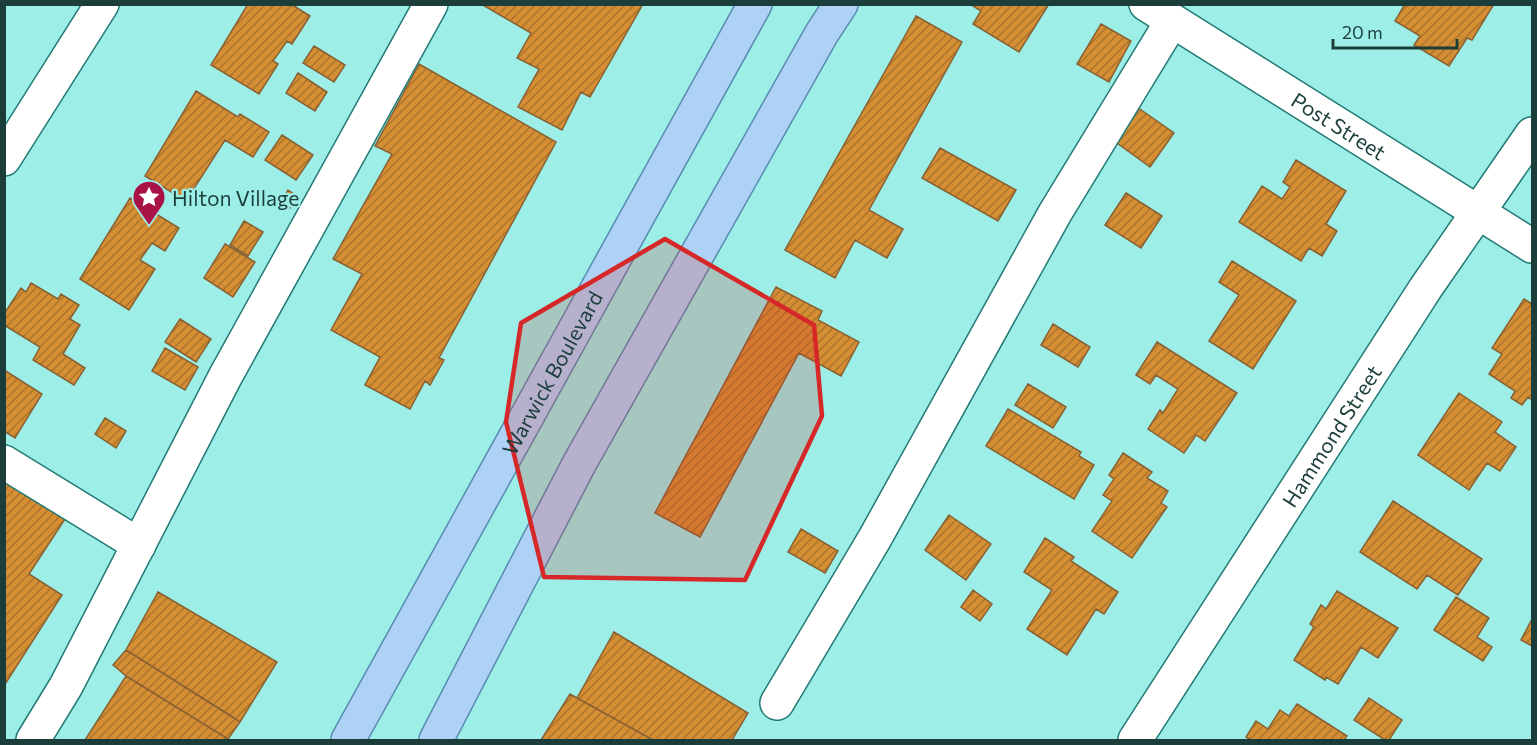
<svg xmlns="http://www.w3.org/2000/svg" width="1537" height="745" viewBox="0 0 1537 745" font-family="Commissioner,sans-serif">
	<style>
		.building { fill: url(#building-hatch); stroke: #886133; stroke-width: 1.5 }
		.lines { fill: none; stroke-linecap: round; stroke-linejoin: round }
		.minor-casing { stroke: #237a75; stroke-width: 36 }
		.major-casing { stroke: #588bb0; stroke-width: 36 }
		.minor { stroke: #fff; stroke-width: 33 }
		.major { stroke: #aed2f5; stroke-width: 33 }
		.marked { fill: #d62828; fill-opacity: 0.2; stroke: #d62828; stroke-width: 4.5; stroke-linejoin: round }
		.labels { text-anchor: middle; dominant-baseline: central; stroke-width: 4.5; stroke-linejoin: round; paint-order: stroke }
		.street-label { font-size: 21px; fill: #1c3e3b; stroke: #9ceee7 }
		.poi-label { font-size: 21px; fill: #1c3e3b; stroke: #9ceee7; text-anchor: start }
	</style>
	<defs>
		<pattern id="building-hatch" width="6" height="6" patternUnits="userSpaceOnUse" patternTransform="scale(1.5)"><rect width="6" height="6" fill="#d58e33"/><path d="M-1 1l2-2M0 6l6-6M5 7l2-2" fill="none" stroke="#ac752c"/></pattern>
	</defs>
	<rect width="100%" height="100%" fill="#9ceee7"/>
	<path class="building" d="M248 4H291L310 16 292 44 287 41 273 61 278 64 259 94 211 65Z
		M481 4H643L590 97 581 92 562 130 518 107 539 69 517 58 531 33Z
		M970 4H1049L1019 52 973 24 981 11Z
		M1405 4H1494L1472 40 1467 38 1449 66 1414 45 1420 36 1395 21Z
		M916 16 962 42 869 210 903 229 887 258 855 240 835 278 785 250Z
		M1101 24 1131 41 1109 82 1077 64Z
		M314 46 345 65 334 82 303 63Z
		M419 64 556 142 439 358 444 360 430 385 425 381 410 409 365 385 380 357 331 330 362 274 333 259 392 154 375 146Z
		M298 73 327 92 315 111 286 93Z
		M196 91 238 117 240 114 269 132 253 157 225 140 186 201 145 176Z
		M1137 107 1174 133 1150 167 1113 140Z
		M282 135 313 155 296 180 265 160Z
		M940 148 1016 190 998 221 922 178Z
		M1296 160 1346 191 1326 224 1337 231 1322 256 1309 248 1301 261 1239 222 1262 186 1282 199 1290 187 1283 182Z
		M288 190 297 196 290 208 281 202Z
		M1126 193 1162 216 1141 248 1105 225Z
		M130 198 179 228 165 251 152 243 140 260 155 269 129 310 80 279Z
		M244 221 263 232 248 256 230 245Z
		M225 244 255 262 233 297 204 278Z
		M1232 261 1296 301 1253 369 1209 341 1239 295 1219 282Z
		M31 283 58 299 61 294 79 305 70 319 80 325 63 354 85 368 74 385 33 360 40 347 4 325V314L21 288 26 292Z
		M776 287 822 311 818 320 859 342 841 376 799 353 700 537 655 513Z
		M1524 299 1532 304V400L1528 397 1522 405 1511 398 1515 391 1489 374 1502 354 1492 348Z
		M180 319 211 339 196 362 165 342Z
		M1053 324 1090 347 1078 367 1041 345Z
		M1157 342 1237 393 1205 441 1196 435 1184 453 1148 429 1160 410 1163 413 1178 389 1156 375 1150 384 1136 375Z
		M165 348 198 367 185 390 152 371Z
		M4 370 42 394 15 438 4 431Z
		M1028 384 1066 407 1053 428 1015 405Z
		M1459 393 1502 422 1495 432 1516 447 1500 471 1487 463 1469 490 1418 455Z
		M1008 409 1081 452 1079 456 1094 465 1074 499 986 446Z
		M105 418 126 431 116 448 95 434Z
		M1123 453 1152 472 1147 478 1168 491 1161 503 1167 507 1132 558 1092 531 1112 501 1103 495 1114 479 1109 475Z
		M4 481 65 519 29 574 62 595 4 686Z
		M1393 501 1482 559 1458 595 1427 575 1417 589 1360 552Z
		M949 515 991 544 966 580 925 550Z
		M801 529 838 551 825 573 788 552Z
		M1045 538 1074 557 1071 561 1118 592 1104 614 1096 609 1067 655 1027 629 1052 590 1024 572Z
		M973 590 992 604 980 621 961 607Z
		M1337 591 1398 628 1378 658 1361 647 1338 684 1326 677 1325 680 1294 660 1314 627 1310 624 1321 605 1326 609Z
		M158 592 277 662 240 722 126 650Z
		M1456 597 1489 618 1477 637 1492 647 1483 661 1434 630Z
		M1532 619V646L1521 640Z
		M614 632 748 713 732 740H653L577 698Z
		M126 650 228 714 240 722 228 739 126 676 113 665Z
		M126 676 228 739 226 740H85Z
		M570 694 577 698 653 740H541Z
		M1369 698 1402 720 1389 740H1385L1354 720Z
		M1297 704 1347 736 1344 740H1251L1246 737 1256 721 1268 729 1280 710 1289 716Z"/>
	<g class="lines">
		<g class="minor-casing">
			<g id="minor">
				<path id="s1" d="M1146 4 1532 246"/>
				<path d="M4 159 102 4"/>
				<path d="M4 462 139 545"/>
				<path d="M777 703 875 538 1055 213 1172 21"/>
				<path d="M33 740 66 686 225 377 431 4"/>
				<path id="s2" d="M1135 740 1425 289 1532 134"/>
			</g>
		</g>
		<g class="major-casing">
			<g id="major">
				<path id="s3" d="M348 740 755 4"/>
				<path d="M436 740 579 464 822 33 841 4"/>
			</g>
		</g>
		<use href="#minor" class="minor"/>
		<use href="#major" class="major"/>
	</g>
	<path class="marked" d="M665 239 814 325 822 416 745 580 544 577 506 422 521 323Z"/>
	<defs>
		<g id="sight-pin" transform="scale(1.725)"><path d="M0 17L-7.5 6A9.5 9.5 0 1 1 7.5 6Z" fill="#a81247" stroke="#9ceee7"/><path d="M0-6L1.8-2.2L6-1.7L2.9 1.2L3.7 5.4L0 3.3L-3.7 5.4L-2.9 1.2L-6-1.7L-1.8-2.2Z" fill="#fff"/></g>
	</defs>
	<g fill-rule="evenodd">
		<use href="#sight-pin" x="149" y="197"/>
	</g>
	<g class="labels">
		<g class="street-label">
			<text stroke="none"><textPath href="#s1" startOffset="228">Post Street</textPath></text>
			<text stroke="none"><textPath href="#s3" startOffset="420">Warwick Boulevard</textPath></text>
			<text stroke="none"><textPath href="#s2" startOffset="362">Hammond Street</textPath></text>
		</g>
		<g class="poi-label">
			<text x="172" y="197">Hilton Village</text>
		</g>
	</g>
	<rect width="1537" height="745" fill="none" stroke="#1c3e3b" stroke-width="12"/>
	<path d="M1333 39v9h124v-9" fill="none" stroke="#1c3e3b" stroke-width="3"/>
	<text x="1342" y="39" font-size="18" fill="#1c3e3b" stroke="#9ceee7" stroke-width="4.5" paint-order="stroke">20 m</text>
</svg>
